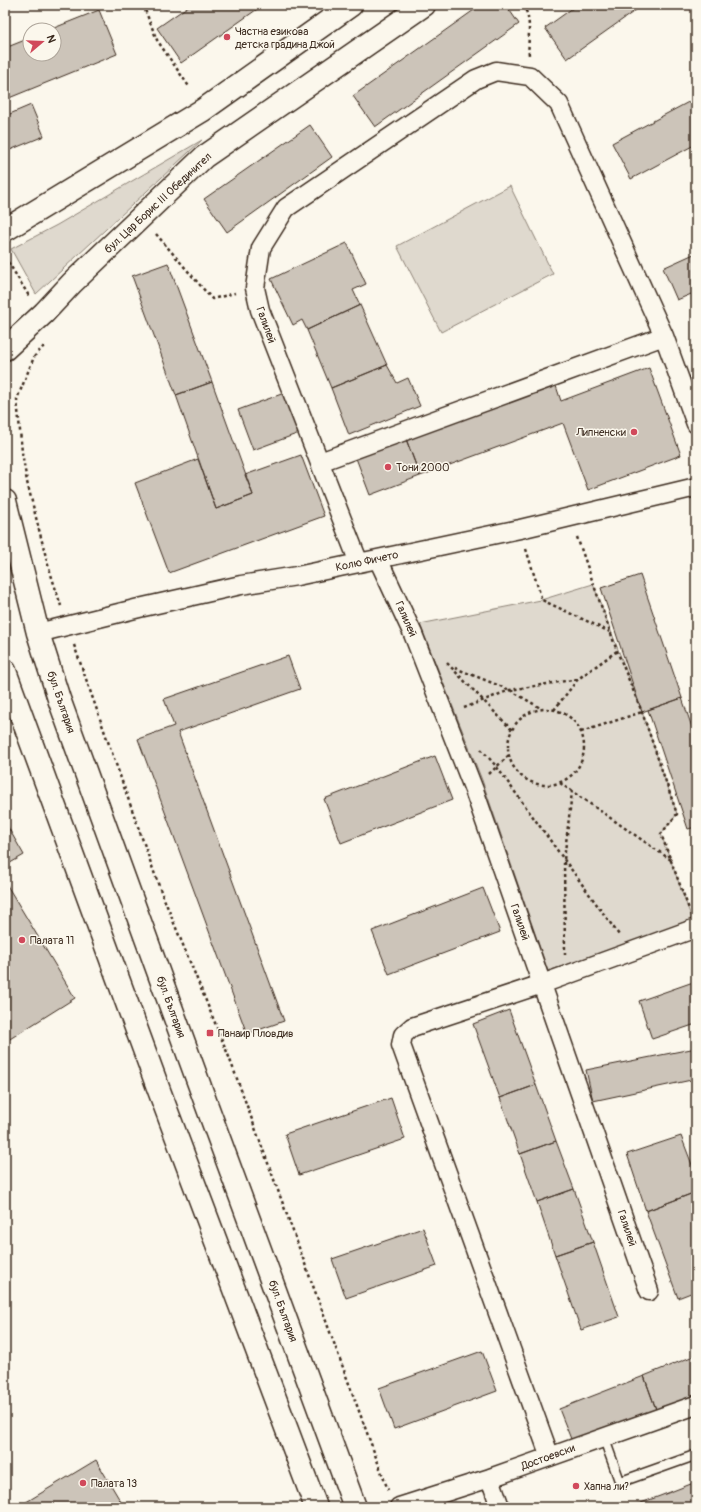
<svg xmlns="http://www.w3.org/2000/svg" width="701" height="1512" viewBox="0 0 701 1512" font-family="Pangolin,sans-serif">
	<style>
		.green { fill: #dfd9ce; stroke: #8d8276 }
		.building { fill: #ccc4b9; stroke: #3b2a1e }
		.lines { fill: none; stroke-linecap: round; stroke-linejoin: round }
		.lane-casing { stroke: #3b2a1e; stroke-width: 12 }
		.street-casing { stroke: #3b2a1e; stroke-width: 21 }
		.secondary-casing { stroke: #3b2a1e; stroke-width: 25 }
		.primary-casing { stroke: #3b2a1e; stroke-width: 25 }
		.path { stroke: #3b2a1e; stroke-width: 2.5; stroke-dasharray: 3 3; stroke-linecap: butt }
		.lane { stroke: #fbf7ec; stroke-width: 9 }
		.street { stroke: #fbf7ec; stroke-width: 18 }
		.secondary { stroke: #fbf7ec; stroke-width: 22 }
		.primary { stroke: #fbf7ec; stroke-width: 22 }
		.poi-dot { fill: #d1495b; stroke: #fbf7ec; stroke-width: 1.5 }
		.labels { text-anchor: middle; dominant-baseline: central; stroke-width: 3; stroke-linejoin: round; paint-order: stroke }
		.poi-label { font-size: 11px; fill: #3b2a1e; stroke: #fbf7ec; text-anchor: start }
		.street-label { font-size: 11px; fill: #3b2a1e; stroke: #fbf7ec }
	</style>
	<rect width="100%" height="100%" fill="#fbf7ec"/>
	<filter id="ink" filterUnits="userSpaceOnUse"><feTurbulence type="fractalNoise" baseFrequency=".025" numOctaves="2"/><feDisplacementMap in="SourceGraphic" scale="8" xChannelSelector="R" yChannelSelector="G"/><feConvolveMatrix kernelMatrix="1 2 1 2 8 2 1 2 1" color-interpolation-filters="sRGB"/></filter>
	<g filter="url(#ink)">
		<path class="green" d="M202 140 36 294 11 249 57 225Z
			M510 186 553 274 441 332 397 246Z
			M593 584 642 712 677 814 661 834 692 919 626 945 548 971 482 780 420 624 541 600Z"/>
		<path class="building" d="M190 5H263L181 63 157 28Z
			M481 5H506L519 24 375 127 353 96Z
			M577 5H643L567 59 545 28Z
			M99 10 117 54 9 98 5 87V48L30 38V54H54V30H49Z
			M696 98V144L631 179 612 143Z
			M31 105 44 136 5 152V116Z
			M310 125 332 157 227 232 204 199Z
			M347 243 366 284 353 290 360 305 307 330 302 320 293 325 271 279Z
			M696 253V292L677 300 663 268Z
			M168 263 212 382 176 395 132 276Z
			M360 305 387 365 331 388 307 330Z
			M387 365 397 383 408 378 420 406 349 435 331 388Z
			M649 368 681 455 588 490 563 423 420 476 406 439 555 383 561 401Z
			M212 382 253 495 216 509 176 395Z
			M287 392 302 432 253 450 238 410Z
			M406 439 420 476 370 495 356 458Z
			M301 455 324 516 169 573 135 483 198 459 216 509 253 495 245 475Z
			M640 575 682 698 642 712 601 588Z
			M288 656 300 689 178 732 284 1021 247 1034 138 739 174 726 164 699Z
			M682 698 696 739V827L688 829 648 710Z
			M435 756 452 800 341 843 324 799Z
			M5 822 24 855 5 866Z
			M5 882 75 998 5 1042Z
			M483 888 500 932 389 974 372 931Z
			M696 981V1024L652 1039 639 1001Z
			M509 1010 536 1085 500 1098 473 1024Z
			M696 1048V1079L593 1101 586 1070Z
			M536 1085 556 1141 520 1154 500 1098Z
			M391 1098 405 1139 299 1175 285 1134Z
			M681 1136 696 1175V1192L646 1211 627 1154Z
			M556 1141 574 1189 537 1202 520 1154Z
			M574 1189 593 1242 555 1255 537 1202Z
			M696 1192V1291L678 1298 646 1211Z
			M423 1228 437 1266 346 1298 332 1259Z
			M593 1242 619 1317 581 1330 555 1255Z
			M482 1351 497 1391 394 1429 379 1388Z
			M696 1355V1397L657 1412 644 1376Z
			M644 1376 657 1412 573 1444 559 1409Z
			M96 1460 124 1507H18Z
			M696 1482V1507H630L660 1496Z"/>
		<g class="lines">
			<g class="lane-casing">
				<path id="lane" d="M604 1438 620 1482 696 1455"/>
			</g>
			<g class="street-casing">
				<path id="street" d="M320 462 664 336
					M378 559 413 634 474 790 649 1291
					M359 563 260 310 255 288 261 248 286 208 476 79 496 71 530 76 559 104 664 336 696 424
					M38 633 139 608 241 585 297 576 520 529 696 487
					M550 1457 401 1045 403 1035 412 1027 542 984 696 928
					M490 1478 500 1507
					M399 1507 490 1478 696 1405"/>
			</g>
			<g class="secondary-casing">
				<path id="secondary" d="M5 230 203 110 351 5
					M5 349 44 313 72 283 204 157 424 5"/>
			</g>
			<g class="primary-casing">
				<path id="primary" d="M5 501 38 633 59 699 207 1106 355 1507
					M5 671 160 1093 316 1507"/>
			</g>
			<path class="path" d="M143 5 157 40 190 88
				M523 5C533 21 527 37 529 55
				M156 234 212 299 235 293
				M5 257 29 296
				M44 346 34 357 17 399 22 452 27 482 48 565 61 606
				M577 537 617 651 642 712 677 814 661 834 689 909
				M526 549 542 600 610 632
				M74 645 160 889 229 1057 388 1490
				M447 663 512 730
				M455 668 510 690 542 709
				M464 708 510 690 578 679
				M508 747a38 38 0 1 1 76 0a38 38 0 1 1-76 0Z
				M554 710 578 679 617 651
				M581 732 642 712
				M481 749 496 766 619 935
				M489 774 509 755
				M560 783 671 860
				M565 955 564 860 572 792"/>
			<use href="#lane" class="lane"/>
			<use href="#street" class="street"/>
			<use href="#secondary" class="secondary"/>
			<use href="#primary" class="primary"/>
		</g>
	</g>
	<g class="poi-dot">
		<circle cx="227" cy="37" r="4"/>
		<circle cx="634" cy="432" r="4"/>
		<circle cx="388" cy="467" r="4"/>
		<circle cx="22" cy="940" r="4"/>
		<rect x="206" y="1029" width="8" height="8" rx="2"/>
		<circle cx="83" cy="1483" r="4"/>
		<circle cx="576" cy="1486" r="4"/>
	</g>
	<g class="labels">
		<g class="poi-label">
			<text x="235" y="31">Частна езикова<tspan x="235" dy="13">детска градина Джой</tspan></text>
			<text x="626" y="432" text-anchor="end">Липненски</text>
			<text x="396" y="467">Тони 2000</text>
			<text x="30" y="940">Палата 11</text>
			<text x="218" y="1033">Панаир Пловдив</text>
			<text x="91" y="1483">Палата 13</text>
			<text x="584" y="1486">Хапна ли?</text>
		</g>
		<g class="street-label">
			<text transform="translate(158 203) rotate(-43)">бул. Цар Борис III Обединител</text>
			<text transform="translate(266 325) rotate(70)">Галилей</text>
			<text transform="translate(367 561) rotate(-12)">Колю Фичето</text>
			<text transform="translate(406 619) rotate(66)">Галилей</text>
			<text transform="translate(61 702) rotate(71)">бул. България</text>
			<text transform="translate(520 922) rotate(71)">Галилей</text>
			<text transform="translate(171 1007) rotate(70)">бул. България</text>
			<text transform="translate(627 1228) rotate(71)">Галилей</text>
			<text transform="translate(283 1311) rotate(70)">бул. България</text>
			<text transform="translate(548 1457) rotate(-20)">Достоевски</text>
		</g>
	</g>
	<rect width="701" height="1512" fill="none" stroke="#fbf7ec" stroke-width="20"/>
	<rect x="10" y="10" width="681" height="1492" fill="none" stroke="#3b2a1e" stroke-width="1.5" filter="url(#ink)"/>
	<g transform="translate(42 42) rotate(71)"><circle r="19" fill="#fbf7ec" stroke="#aea59a"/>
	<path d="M0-3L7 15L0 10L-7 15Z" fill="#d1495b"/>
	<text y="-6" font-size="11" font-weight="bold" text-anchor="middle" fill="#3b2a1e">N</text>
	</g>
</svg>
